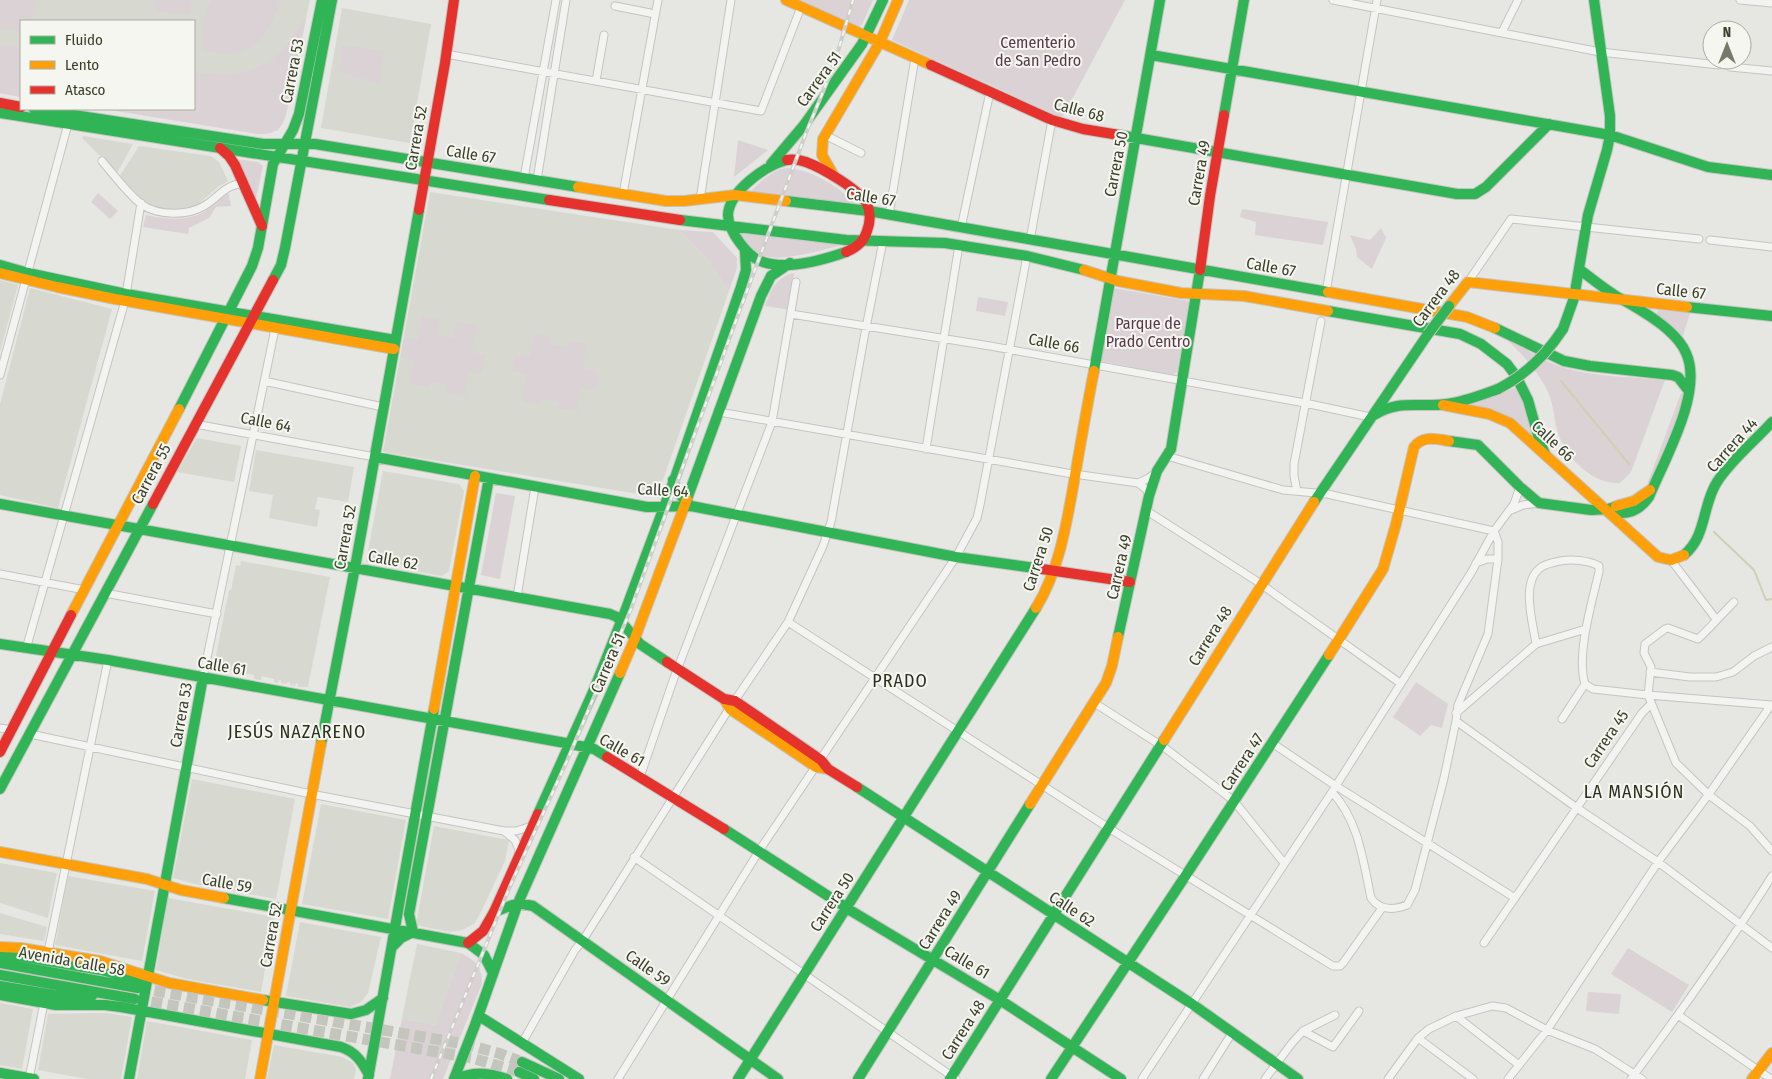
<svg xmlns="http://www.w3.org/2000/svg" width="1772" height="1079" viewBox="0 0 1772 1079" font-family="'Fira Sans Condensed',sans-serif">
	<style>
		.built { fill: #d7d9d0 }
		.green { fill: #dbd2d6 }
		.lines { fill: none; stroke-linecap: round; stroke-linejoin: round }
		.stream { stroke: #ced0b2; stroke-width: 2 }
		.primary-tunnel { stroke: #c4c5bd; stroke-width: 11; stroke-dasharray: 11 5.5; stroke-linecap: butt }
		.street-casing { stroke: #c4c4c0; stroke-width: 9 }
		.fast-casing { stroke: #c4c4c0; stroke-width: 12 }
		.slow-casing { stroke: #c4c4c0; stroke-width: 12 }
		.jam-casing { stroke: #c4c4c0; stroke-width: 12 }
		.street { stroke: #f3f4f1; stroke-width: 7 }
		.fast { stroke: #30b455; stroke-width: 10 }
		.slow { stroke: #ff9f0a; stroke-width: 10 }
		.jam { stroke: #e5322d; stroke-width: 10 }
		.rail-casing { stroke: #cececb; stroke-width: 4 }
		.rail { stroke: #f5f6f0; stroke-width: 2; stroke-dasharray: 5.5; stroke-linecap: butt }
		.fast-bridge-casing { stroke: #c4c4c0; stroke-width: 12; stroke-linecap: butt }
		.fast-bridge { stroke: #30b455; stroke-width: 10 }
		.labels { text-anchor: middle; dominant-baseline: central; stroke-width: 4; stroke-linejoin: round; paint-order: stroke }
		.park-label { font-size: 16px; fill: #5a384d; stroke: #f5f6f0 }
		.street-label { font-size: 16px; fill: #3b3f2a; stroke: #f5f6f0 }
		.neighbourhood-label { font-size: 18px; letter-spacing: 1px; fill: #2b2f1c; stroke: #f5f6f0 }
	</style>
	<rect width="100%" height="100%" fill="#e6e6e2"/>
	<path class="built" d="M0 0H310L283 122 278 130 262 134 104 109H194V21H21V97L0 93Z
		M342 8 431 24 410 143 321 128Z
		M83 136 133 144 117 173 82 138Z
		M139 146 211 156 219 162 228 181 219 186 196 206 184 210H174L161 209 152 206 143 200 119 177Z
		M430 192 679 230 708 260 729 291 657 497 383 452Z
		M0 280 18 285 0 352Z
		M30 288 112 309 58 508 0 495V404Z
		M197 438 241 446 234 482 177 472Z
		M256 450 354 467 348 502 318 497 315 509 320 510 317 527 269 518 273 495 249 491Z
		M383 471 459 484 464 491 449 571 442 576 408 570V566L384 562 383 565 366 562Z
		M241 561 330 577 308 687H298V684L296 683 295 686 290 685V682H287L286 684 281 683V680H279L278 683 274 682V679L262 676 261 680 254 679V675L218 668 217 672 213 671 229 590H231L236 565 240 566Z
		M192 779 295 799 276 899 195 884 173 878Z
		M321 804 406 820 388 919 302 904Z
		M434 826 509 840 505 861 481 912 474 924 462 930 449 932 416 925Z
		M0 863 57 873 48 918 0 903Z
		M68 876 155 891 142 961 55 945Z
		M168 898 274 917 261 992 187 979 156 970Z
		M0 913 47 927 44 941 0 934Z
		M300 922 381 937 368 993 361 1002 350 1007 286 996Z
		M417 944 461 953 435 1025 402 1018Z
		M0 1003 33 1009 22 1069 0 1065Z
		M107 1013 132 1017 121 1079H87L38 1070 48 1014Z
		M147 1021 252 1040 245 1079H137Z
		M274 1045 342 1057 353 1063 356 1070 354 1079H267Z"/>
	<path class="green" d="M0 0H37L31 21H21V31L0 29Z
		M155 0H192L190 15 154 11Z
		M212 0H281C274 20 264 46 241 52 228 55 214 52 201 51L205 12Z
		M797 0H873L862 25 857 27Z
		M909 0H1125L1063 116 1060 117 892 40Z
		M307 15 286 115C281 130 274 135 257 134L104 109H194V72C253 79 277 66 307 15Z
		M0 45 21 47V97L0 93Z
		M343 45 384 51 380 84 339 72Z
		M738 140 768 150 734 177Z
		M236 159 258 162 263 166 255 202Z
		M789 168C814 171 840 187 857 206L750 192C762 181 772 169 789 168Z
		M228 191 231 206 216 207 209 218 189 228 188 234 143 227 146 215C165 219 185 222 204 212 212 207 220 198 228 191Z
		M98 193 118 211 110 219 91 202Z
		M1242 209 1328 222 1323 245 1255 235 1256 222 1240 217Z
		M1381 228 1386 238 1372 269 1357 257 1356 249 1350 235 1370 240Z
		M679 230 713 232 737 258V268L729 291 708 260Z
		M738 230 846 244C823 249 776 266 754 252 747 247 742 238 738 230Z
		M794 273 790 310 765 306C771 290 776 277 794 273Z
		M1113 288 1189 301 1182 368 1173 375 1100 361Z
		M978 297 1008 302 1005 316 976 311Z
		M1658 310 1690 313 1682 339 1656 315Z
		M422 316 440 319 437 335 453 338 456 322 477 325 472 352 486 355 482 374 469 372 465 396 445 393 446 384 430 382 429 387 410 384 414 360 400 357 404 338 418 340Z
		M534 334 550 337 549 344 568 347 569 341 588 344 583 369 599 372 596 390 581 388 577 412 557 408 558 402 542 399 540 405 522 402 527 374 512 371 515 354 530 356Z
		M1502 335C1523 347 1544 363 1568 369 1599 377 1633 377 1665 380L1631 472 1620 483C1593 485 1566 458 1558 433 1554 420 1554 405 1548 392 1537 369 1520 352 1502 335Z
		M1518 387 1535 436 1532 438C1508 412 1499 411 1465 404Z
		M1681 393 1683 394C1682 419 1658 463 1647 488L1645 490Z
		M496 493 515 496 500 579 481 575Z
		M1416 682 1448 704 1442 728 1431 725 1420 736 1393 717Z
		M1628 948 1689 985 1672 1012 1611 974Z
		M461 953C476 961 482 966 482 984L443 1079H390L402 1018 435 1025Z
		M1588 992 1621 994 1619 1014 1586 1011Z"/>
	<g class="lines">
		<path class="stream" d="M1561 381 1629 464
			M1714 532 1754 570 1766 600 1772 599"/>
		<path class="primary-tunnel" d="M138 988 465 1044 498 1053 522 1062
			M135 999 472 1058 519 1072"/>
		<g class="street-casing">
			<path id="street" d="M1333 0 1600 52 1719 65
				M1740 0 1772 3
				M615 6 655 14
				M1502 32 1518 0
				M446 54 761 111 801 7
				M1730 67 1772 71
				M596 81 604 35
				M825 135 861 153
				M102 161C113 174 128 194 141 204 158 216 187 216 204 206 221 196 221 187 243 183
				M524 178 556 0
				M537 180 566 0
				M623 194 658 0
				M700 200 731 0
				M889 215 915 58
				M961 228 990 92
				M1030 240 1052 120
				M1710 240 1772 247
				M1468 282 1511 219 1699 239
				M1326 292 1377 0
				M791 314 990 346 1305 403 1370 417
				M0 375 68 124
				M264 381 383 407
				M719 412 1067 473 1138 483 1147 490 1149 496
				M195 424 375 457
				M926 449 959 245
				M1167 456 1283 490 1327 494 1494 531
				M1138 483 1147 479 1157 472
				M1297 491 1294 476V464L1321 321
				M1147 511 1255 580 1400 683
				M1509 511 1523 505 1539 503
				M1671 560 1716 619
				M1476 563 1487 559H1498
				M0 574 85 590
				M105 593 217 614
				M517 597 535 487
				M1734 602C1721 615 1711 627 1698 639L1668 628 1665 629 1645 644 1644 653 1651 667 1648 695 1676 763 1709 795 1750 826 1772 851
				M788 622 1115 832 1333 966H1340L1343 963 1382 908
				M1536 644C1533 623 1521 584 1539 569 1545 563 1553 563 1560 561 1572 559 1588 560 1599 566V572C1592 602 1576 655 1585 684
				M26 649 125 301 141 203
				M1650 672 1690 677H1716L1733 672 1754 656 1772 647
				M203 677 275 329
				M1585 684 1593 689 1648 695 1772 705
				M1093 702 1165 748 1234 801 1284 863
				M1456 713 1536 644 1586 629
				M1562 719 1585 684
				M1456 721 1577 808 1658 862 1772 948
				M0 728 12 730
				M30 734 311 794 504 831H516L532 826
				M1272 743 1336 786 1515 898
				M640 777 674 678 772 422 796 282
				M1332 792C1359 821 1363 861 1371 898 1380 911 1394 910 1407 905L1415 890 1444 778 1456 721 1458 705 1488 634 1498 559V542L1494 531
				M504 831 515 840 520 853
				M634 857 956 1079
				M1484 943 1642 713 1651 704
				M48 952 108 660
				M1678 1015 1771 1079
				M1456 1016 1519 1065
				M1303 1031 1333 1047 1359 1011
				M1418 1038 1473 1079
				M522 1043 575 950 583 940 727 712 788 622 823 546 831 522 864 338 883 241
				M29 1079 44 1003
				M618 1079 759 851 956 557 977 518 980 505 1027 256
				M1142 1079 1332 792 1471 573 1494 531 1514 504 1520 487
				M1203 1079 1232 1033
				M1265 1079 1292 1043 1303 1031 1335 1015
				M1388 1079 1418 1038 1429 1029 1456 1016 1492 1006 1506 1008 1547 1030 1595 1049 1642 1079
				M1508 1079 1547 1030 1658 862 1709 794 1771 705
				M1631 1079C1680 1013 1728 946 1772 876"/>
		</g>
		<g class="fast-casing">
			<path id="fast" d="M1151 55 1610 135 1708 167 1772 175
				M34 109 263 144H315L578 187
				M0 113 549 200
				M1224 115 1244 0
				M1119 135 1457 194H1475L1486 187 1549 124
				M787 160C766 165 729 191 728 215 728 226 734 235 740 243 746 251 753 259 763 262 786 270 823 260 846 252
				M771 164 804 125 862 44 883 0
				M786 201 869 211 1328 292
				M680 220 846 240 945 243 1027 256 1084 270
				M0 265 28 273 126 294 395 340
				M1579 269C1591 278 1603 288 1616 296 1634 306 1652 316 1667 329 1675 336 1682 343 1686 353 1704 392 1664 460 1649 497 1638 512 1626 516 1608 511
				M273 280 281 265 285 248 332 0
				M1687 307 1772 316
				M1328 311 1460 334 1481 344 1507 364 1516 376 1528 400 1539 439 1545 454
				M1495 328 1564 361 1590 366 1672 375 1678 377 1688 390
				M1563 329 1574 298 1588 215 1607 150 1610 135V116L1594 0
				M1094 371 1160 0
				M179 409 252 266 258 248 273 164 293 130 299 114 322 0
				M1374 415C1399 399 1419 408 1446 404 1464 402 1481 395 1498 389
				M1449 441 1478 445 1520 487 1539 503 1591 510 1608 509 1621 505
				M375 457 647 507 691 506 956 557 1042 569
				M673 480 677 492 691 506
				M687 499 761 296 771 276 790 263
				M1314 502 1428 334
				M0 504 610 614 617 617 640 644 667 662
				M1684 555C1707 536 1702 505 1717 482 1732 459 1754 442 1772 422
				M1118 637 1149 496 1157 471 1171 449 1200 270
				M0 644 108 660 571 744 594 749 607 757
				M321 744 356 562 419 210
				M857 787 1192 1004 1298 1079
				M0 789 153 504
				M538 814 593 692 624 614 676 475 741 287 746 270 745 251
				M724 829 853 912 1000 1000 1121 1079
				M224 898 468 943 484 955 493 973
				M494 912 518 903 533 906 778 1079
				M392 947 401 938 413 932 409 914 489 478
				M0 953 101 970 139 980
				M0 963 138 988
				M0 975 135 999
				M0 986 54 995 92 996
				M0 995 56 1005H105L121 1007 341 1047C356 1052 362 1062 369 1075
				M263 1000 351 1014 366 1010 383 998
				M479 1016 579 1079
				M522 1062 559 1079
				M519 1072 534 1079
				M0 1073 34 1079
				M129 1079 203 677
				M368 1079 434 709
				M454 1079 475 1025 518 903 620 673
				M456 1079C474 1071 489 1073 507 1079
				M738 1079 1036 608
				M858 1079 1030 804
				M950 1079 1164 740
				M1051 1079 1186 875 1329 655"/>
		</g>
		<g class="slow-casing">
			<path id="slow" d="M786 0 931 65
				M834 176 822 155 823 139 880 42 898 0
				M578 187 666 201H684L735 195 786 201
				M1084 270 1118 281 1181 293 1244 296 1328 311
				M0 273 57 287 115 299 394 349
				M1328 292 1467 317 1495 328
				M1449 306 1468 282 1687 307
				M1443 405 1489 414 1510 423 1658 557 1671 560 1684 555
				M1616 506 1634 501 1650 490
				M1036 608C1060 569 1067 521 1075 476 1081 441 1087 406 1094 371
				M71 615 179 409
				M1329 655 1383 569 1396 524 1414 447C1423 435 1436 439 1449 441
				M620 673 635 638 687 499
				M724 699 730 709 816 767 828 769
				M434 709 475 476
				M1164 740 1314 502
				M1030 804 1106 683 1112 666 1118 637
				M0 852 147 879 181 890 224 898
				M0 947 21 948 100 961 169 983 263 1000
				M260 1079 321 744
				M1752 1079 1772 1053"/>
		</g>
		<g class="jam-casing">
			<path id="jam" d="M931 65 1052 120 1083 129 1119 135
				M0 103 21 107
				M220 148 229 156 235 165 262 226
				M787 160C793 159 800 160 806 162 822 168 859 189 867 204 871 213 870 223 867 231 864 242 856 248 846 252
				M549 200 680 220
				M419 210 445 63 454 0
				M1200 270 1210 196 1224 115
				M153 504 273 280
				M1042 569 1130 582
				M667 662 724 699 735 701 821 760 828 769 857 787
				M0 752 71 615
				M607 757 724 829
				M468 943 483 931 494 912 538 814"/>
		</g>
		<use href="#street" class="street"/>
		<use href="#fast" class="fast"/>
		<use href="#slow" class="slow"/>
		<use href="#jam" class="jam"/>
		<g class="rail-casing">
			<path id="rail" d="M431 1079 511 884 567 761 631 609 741 307 806 133 834 65 853 0"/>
		</g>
		<use href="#rail" class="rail"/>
		<g class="fast-bridge-casing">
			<path id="fast-bridge" d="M1428 334 1449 306
				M1498 389C1526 375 1546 355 1563 329"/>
		</g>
		<use href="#fast-bridge" class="fast-bridge"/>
	</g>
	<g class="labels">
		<g class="park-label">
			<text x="1038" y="42">Cementerio<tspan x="1038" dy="18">de San Pedro</tspan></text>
			<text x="1148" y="323">Parque de<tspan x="1148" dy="18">Prado Centro</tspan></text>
		</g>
		<g class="street-label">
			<text transform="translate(292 71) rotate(-79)">Carrera 53</text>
			<text transform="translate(819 79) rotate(-54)">Carrera 51</text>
			<text transform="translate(1079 110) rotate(15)">Calle 68</text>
			<text transform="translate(416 138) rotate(-80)">Carrera 52</text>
			<text transform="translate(471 154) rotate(9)">Calle 67</text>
			<text transform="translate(1116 164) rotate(-79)">Carrera 50</text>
			<text transform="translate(1199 173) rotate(-80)">Carrera 49</text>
			<text transform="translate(871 197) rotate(9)">Calle 67</text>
			<text transform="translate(1271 267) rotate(10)">Calle 67</text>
			<text transform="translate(1681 291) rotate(6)">Calle 67</text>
			<text transform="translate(1436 298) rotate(-53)">Carrera 48</text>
			<text transform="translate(1054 343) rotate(10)">Calle 66</text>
			<text transform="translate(266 422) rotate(11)">Calle 64</text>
			<text transform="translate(1553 441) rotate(43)">Calle 66</text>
			<text transform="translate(1732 445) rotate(-48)">Carrera 44</text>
			<text transform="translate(151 474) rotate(-62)">Carrera 55</text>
			<text transform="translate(663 490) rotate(3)">Calle 64</text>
			<text transform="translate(345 537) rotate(-80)">Carrera 52</text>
			<text transform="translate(1038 559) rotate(-72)">Carrera 50</text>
			<text transform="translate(393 560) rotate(10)">Calle 62</text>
			<text transform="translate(1119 567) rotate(-77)">Carrera 49</text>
			<text transform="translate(1210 636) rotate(-58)">Carrera 48</text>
			<text transform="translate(608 663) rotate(-67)">Carrera 51</text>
			<text transform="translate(222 666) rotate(10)">Calle 61</text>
			<text transform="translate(181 715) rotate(-80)">Carrera 53</text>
			<text transform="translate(1606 739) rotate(-56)">Carrera 45</text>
			<text transform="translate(622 750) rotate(30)">Calle 61</text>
			<text transform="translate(1242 762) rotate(-57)">Carrera 47</text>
			<text transform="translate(227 883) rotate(10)">Calle 59</text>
			<text transform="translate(832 902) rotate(-57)">Carrera 50</text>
			<text transform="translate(1072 909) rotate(33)">Calle 62</text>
			<text transform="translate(940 920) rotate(-58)">Carrera 49</text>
			<text transform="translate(271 935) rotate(-80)">Carrera 52</text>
			<text transform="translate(72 961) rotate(10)">Avenida Calle 58</text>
			<text transform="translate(967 962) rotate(31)">Calle 61</text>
			<text transform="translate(648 968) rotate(35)">Calle 59</text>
			<text transform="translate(963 1030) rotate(-58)">Carrera 48</text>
		</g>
		<g class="neighbourhood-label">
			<text x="900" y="681">PRADO</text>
			<text x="297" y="732">JESÚS NAZARENO</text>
			<text x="1634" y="792">LA MANSIÓN</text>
		</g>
	</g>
	<rect x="20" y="20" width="175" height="90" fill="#f5f6f0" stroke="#abada1"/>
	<rect x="30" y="36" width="25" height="8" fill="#30b455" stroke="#abada1"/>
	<text x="65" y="45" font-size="15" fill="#3b3f2a">Fluido</text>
	<rect x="30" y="61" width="25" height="8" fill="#ff9f0a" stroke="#abada1"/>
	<text x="65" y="70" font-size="15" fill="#3b3f2a">Lento</text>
	<rect x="30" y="86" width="25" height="8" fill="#e5322d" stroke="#abada1"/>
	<text x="65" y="95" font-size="15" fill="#3b3f2a">Atasco</text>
	<g transform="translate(1727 45)"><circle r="24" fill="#f5f6f0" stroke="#abada1"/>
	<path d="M0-4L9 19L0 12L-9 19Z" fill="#77796a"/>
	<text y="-8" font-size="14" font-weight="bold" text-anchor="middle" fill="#3b3f2a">N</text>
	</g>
</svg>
